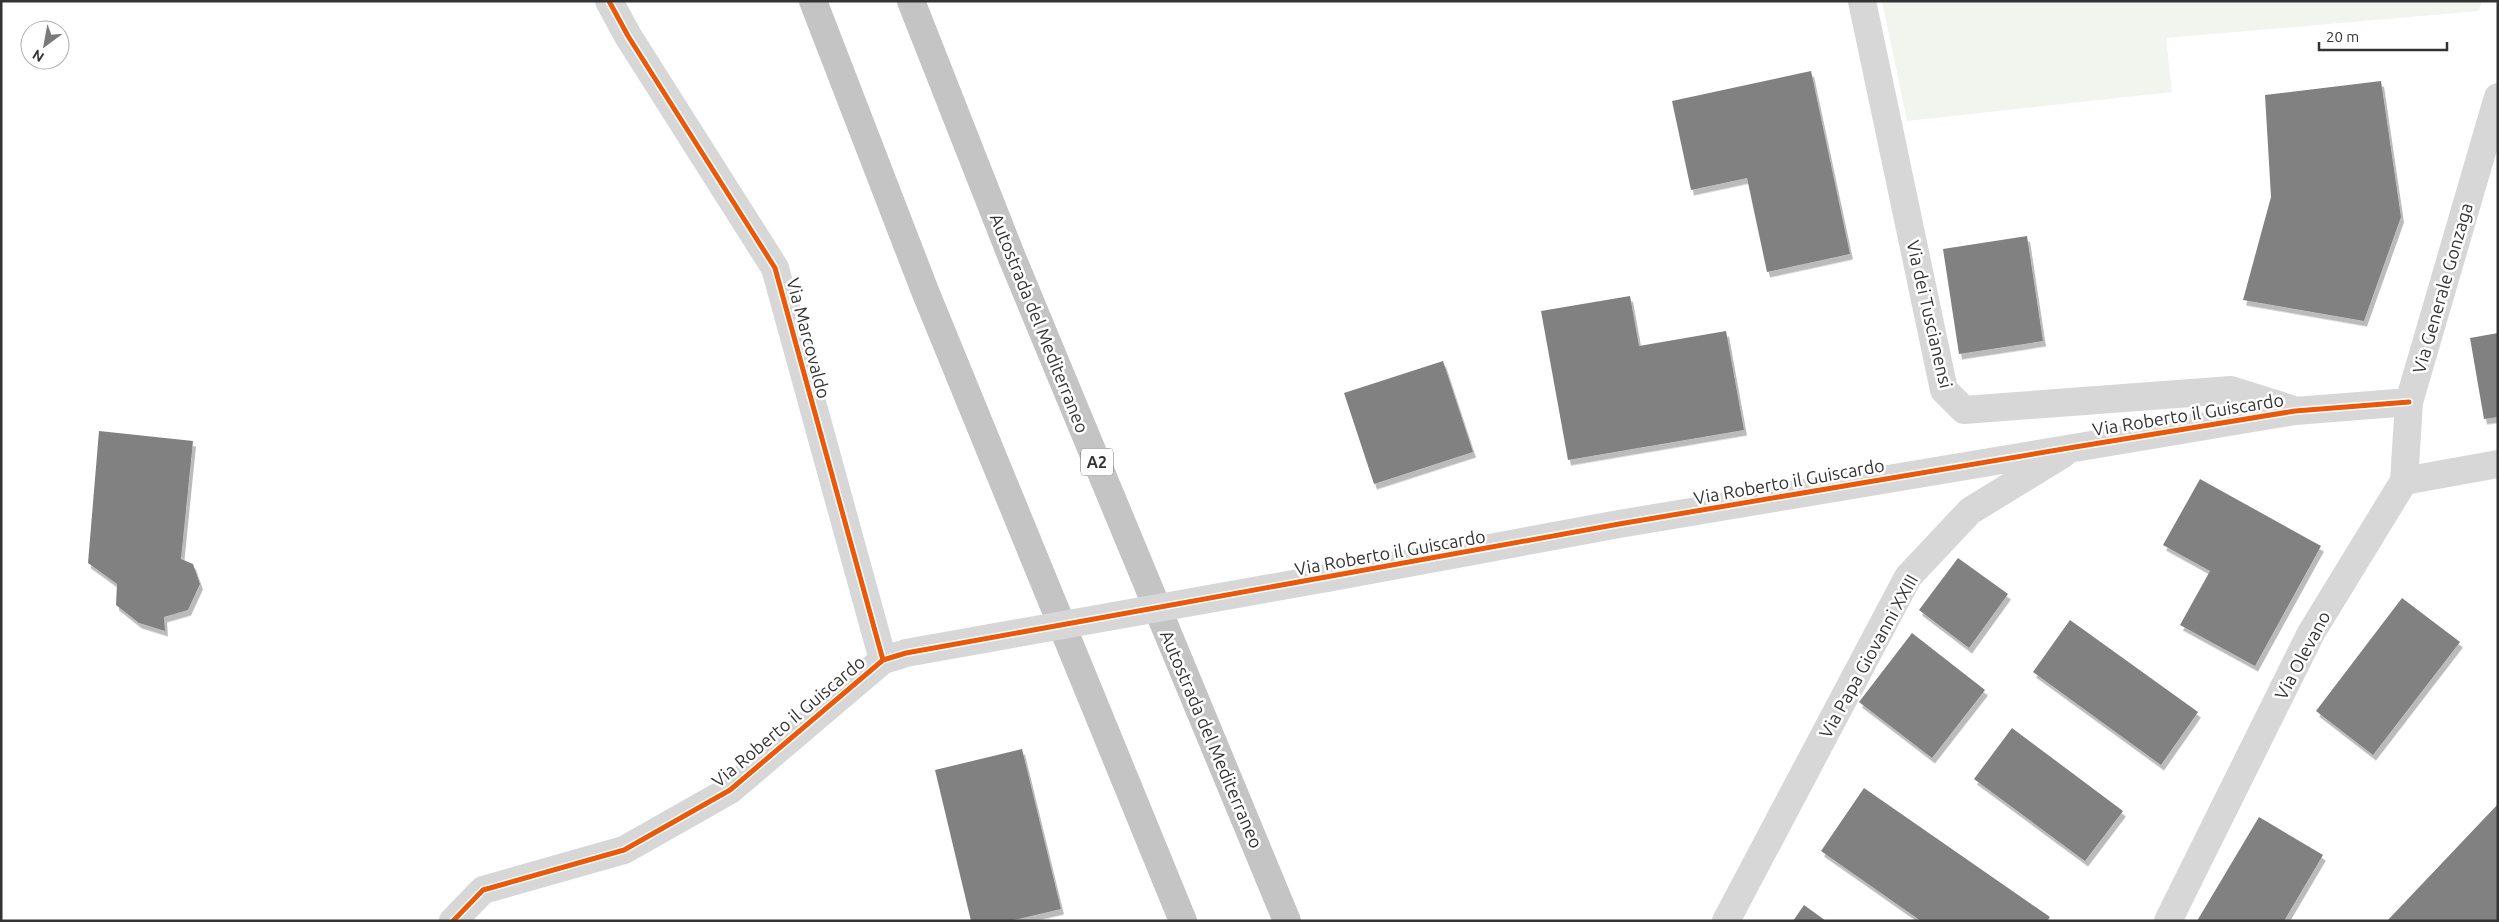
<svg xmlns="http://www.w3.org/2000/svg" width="2499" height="922" viewBox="0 0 2499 922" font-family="Ubuntu,sans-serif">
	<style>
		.green { fill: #f1f5ed }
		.building { fill: #818181; filter: url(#shadow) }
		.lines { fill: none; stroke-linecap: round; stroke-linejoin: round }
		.minor { stroke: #d7d7d7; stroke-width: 28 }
		.highway { stroke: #c4c4c4; stroke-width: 28 }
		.minor-bridge { stroke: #d7d7d7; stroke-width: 28 }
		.cycleway-casing { stroke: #fff; stroke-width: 8 }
		.cycleway { stroke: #e8590c; stroke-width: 5 }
		.labels { text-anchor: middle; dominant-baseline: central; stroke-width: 5; stroke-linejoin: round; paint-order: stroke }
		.shield { fill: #fff; stroke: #707070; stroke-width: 1 }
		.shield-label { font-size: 16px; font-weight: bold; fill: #333 }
		.street-label { font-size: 18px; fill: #333; stroke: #fff }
	</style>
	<defs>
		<filter id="shadow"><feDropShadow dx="3" dy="5.5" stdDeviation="0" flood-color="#0004"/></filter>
	</defs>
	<rect width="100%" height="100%" fill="#fff"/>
	<path class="green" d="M1882 1H2482L2479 11 2166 38 2172 92 1907 121Z"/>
	<path class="building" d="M1811 71 1850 254 1767 272 1747 178 1691 190 1672 101Z
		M2381 81 2401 217 2364 321 2243 300 2271 197 2265 95Z
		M2027 236 2043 341 1959 354 1943 249Z
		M1630 296 1639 346 1726 331 1744 430 1568 460 1541 311Z
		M2498 333V417L2484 419 2470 338Z
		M1443 361 1473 452 1374 484 1344 393Z
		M99 431 193 441 181 559 193 564 200 584 188 610 164 617 165 631 139 623 116 605 117 584 88 563Z
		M2200 479 2321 546 2255 666 2180 625 2210 571 2163 545Z
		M1958 558 2008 594 1969 648 1919 610Z
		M2402 598 2460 642 2373 755 2316 711Z
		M2070 620 2198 712 2161 765 2033 672Z
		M1912 633 1985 690 1932 758 1859 702Z
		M2012 728 2123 811 2085 861 1974 779Z
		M1022 749 1061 909 1010 921H971L935 770Z
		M1864 788 2050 917 2047 921H1921L1821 851Z
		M2498 804V921H2387Z
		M2259 817 2323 855 2284 921H2197Z
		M1804 905 1826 921H1793Z"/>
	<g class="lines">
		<path class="minor" d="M609 1 628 36 775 268 883 660
			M1862 1 1944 390 1964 410 2231 390 2291 409
			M2404 481 2409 402 2498 97
			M1327 578 1619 524 2295 411 2409 402
			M453 921 483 890 624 850 730 790 883 660 900 655
			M1726 921 1908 577 1970 511 2063 454
			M2168 921 2311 633 2404 481 2498 464"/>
		<path class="highway" d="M813 1 925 291 1183 921
			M911 1 1011 255 1287 921"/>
		<path class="minor-bridge" d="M906 653 1327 578"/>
		<g class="cycleway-casing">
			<path id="cycleway" d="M609 1 628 36 775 268 883 660
				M453 921 483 890 624 850 730 790 883 660 906 653 1619 524 2075 447 2295 411 2409 402"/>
		</g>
		<use href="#cycleway" class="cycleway"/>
	</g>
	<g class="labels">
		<rect class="shield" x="1081" y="448.5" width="32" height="27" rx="4"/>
		<g class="shield-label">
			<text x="1097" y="462">A2</text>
		</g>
		<g class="street-label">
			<text transform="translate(2442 288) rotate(-74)">Via Generale Gonzaga</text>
			<text transform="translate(1930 314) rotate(77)">Via dei Tuscianensi</text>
			<text transform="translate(1040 323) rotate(68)">Autostrada del Mediterraneo</text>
			<text transform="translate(809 338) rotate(75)">Via Marcovaldo</text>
			<text transform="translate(2188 414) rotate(-9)">Via Roberto il Guiscardo</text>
			<text transform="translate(1789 481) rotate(-10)">Via Roberto il Guiscardo</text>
			<text transform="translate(1390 552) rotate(-10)">Via Roberto il Guiscardo</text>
			<text transform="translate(2302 655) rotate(-62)">Via Olevano</text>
			<text transform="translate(1868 656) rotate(-61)">Via Papa Giovanni XXIII</text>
			<text transform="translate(788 721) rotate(-40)">Via Roberto il Guiscardo</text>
			<text transform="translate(1212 739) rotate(67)">Autostrada del Mediterraneo</text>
		</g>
	</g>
	<rect width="2499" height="922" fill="none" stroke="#333333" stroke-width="5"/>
	<g transform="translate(45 45) rotate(212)"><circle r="24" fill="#ffffff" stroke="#adadad"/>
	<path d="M0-4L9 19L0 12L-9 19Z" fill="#7a7a7a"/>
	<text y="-8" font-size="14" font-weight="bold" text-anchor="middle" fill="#333333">N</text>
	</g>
	<path d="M2319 42v8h128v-8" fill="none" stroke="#333333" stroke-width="2.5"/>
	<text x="2326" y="42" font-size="15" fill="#333333" stroke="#ffffff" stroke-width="4" paint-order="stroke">20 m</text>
</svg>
